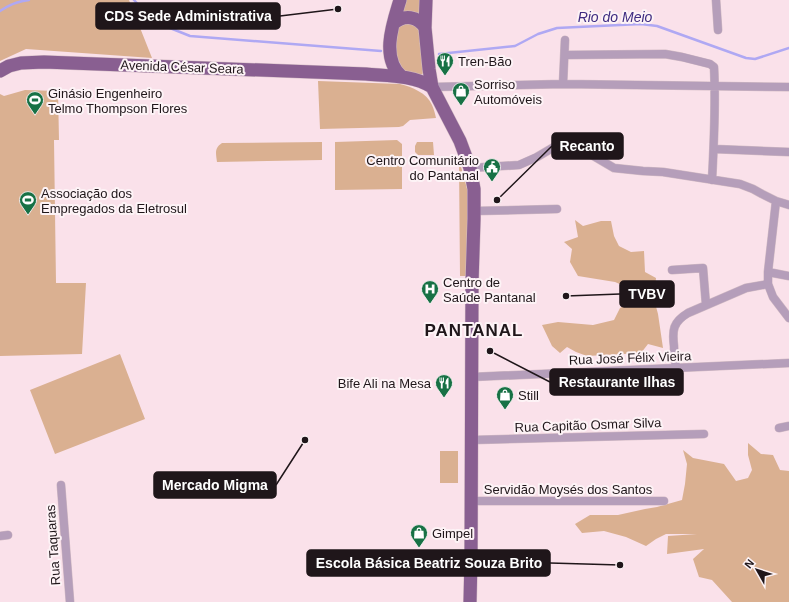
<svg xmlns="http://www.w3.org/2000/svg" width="789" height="602" viewBox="0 0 789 602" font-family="Helvetica,sans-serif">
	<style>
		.green { fill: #dab091 }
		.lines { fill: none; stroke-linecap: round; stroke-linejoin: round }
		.stream { stroke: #afa8f3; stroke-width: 2.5 }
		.street-casing { stroke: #d3bcc5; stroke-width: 9 }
		.primary-casing { stroke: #d3bcc5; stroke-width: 14 }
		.street { stroke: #b59eba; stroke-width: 8 }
		.primary { stroke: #895f91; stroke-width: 13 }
		.labels { text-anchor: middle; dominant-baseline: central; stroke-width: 4; stroke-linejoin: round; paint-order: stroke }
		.poi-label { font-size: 13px; fill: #1f161a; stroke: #fdf3f6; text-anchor: start }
		.street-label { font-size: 13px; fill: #1f161a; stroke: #fdf3f6 }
		.water-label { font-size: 14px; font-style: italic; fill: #3f2c81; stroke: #fdf3f6 }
		.district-label { font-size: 17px; font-weight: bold; letter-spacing: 1px; fill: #1f161a; stroke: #fdf3f6 }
		.leader { fill: none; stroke: #1f161a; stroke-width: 1.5 }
		.callout-dot { fill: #1f161a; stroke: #fdf3f6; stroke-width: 1.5 }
		.callout { fill: #1f161a; stroke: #1f161a; stroke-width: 1.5 }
		.callout-label { font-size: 14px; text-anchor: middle; font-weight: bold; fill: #fff }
	</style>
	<rect width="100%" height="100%" fill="#fae1ea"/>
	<path class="green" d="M0 0H129L152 58 26 49 0 61Z
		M402 0H424L423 21 397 18Z
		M420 23 426 71 422 74 413 78 395 66V25Z
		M318 81 400 84C412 87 427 93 432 105 434 109 435 114 436 118L410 120 403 126 399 127 320 129Z
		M25 90 58 91 59 140H54L56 283H86L82 354 0 356V94L4 96Z
		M397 140 402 144V189L335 190V142Z
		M322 142V160L217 162C216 154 214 148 222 143Z
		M417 142H433L434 155H418L415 152V146Z
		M459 163H460L469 196 466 276H460Z
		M575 220 583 226 601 221H611L614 236 619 246 631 252 644 251 645 272 656 278 654 299 658 314 663 348 648 344 641 353 587 356 576 352 567 347 560 353 552 346 542 325 558 322 593 325 614 320 620 308 638 297 636 291 615 282 578 276 570 262 572 249 564 242 578 237Z
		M120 354 145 419 55 454 30 390Z
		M748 443 761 454 773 455 780 470 789 471V602H732L712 580 699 577 693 559 704 549 667 554 668 536 697 534H666L656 539 646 546 626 537 604 531 582 533 575 524 590 515H618L645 509 657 507 682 500 685 484 687 464 683 450 693 458 724 464 736 481 748 478 752 470 748 455Z
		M440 451H458V483H440Z"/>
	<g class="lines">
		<path class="stream" d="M134 0 142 9 165 26 190 36 381 51
			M0 11C9 5 18 1 29 0
			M439 54 515 46 538 34 557 28 641 24 657 26 746 58 755 59 789 48"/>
		<g class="street-casing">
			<path id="street" d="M716 0 718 30
				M565 55 665 54 682 57 710 64 714 67C716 105 714 143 712 180
				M563 84 565 40
				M432 87 563 84 789 87
				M714 149 789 152
				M470 168 519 165 537 157 554 147 561 145 571 146 580 148 614 168 643 171 663 172 740 184 753 189 762 194 776 201 789 205
				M776 201 768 272V284L773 297 789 318
				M474 211 557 209
				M672 270 703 268 706 305
				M768 272 789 276
				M676 368C675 361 674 353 674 346 672 330 673 322 688 313L746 288 768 284
				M472 377 789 363
				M779 428 789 426
				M472 440 704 434
				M61 485 70 602
				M472 501H664
				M0 536 8 535"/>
		</g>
		<g class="primary-casing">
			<path id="primary" d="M400 0C393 23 380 58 402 77
				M426 0 425 28 429 69 432 87 460 141 470 168 474 189V219L472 283 471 559 470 602
				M393 24C404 14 418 16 425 28
				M0 71 9 66 21 63 44 62 366 74C389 76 413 75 432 87"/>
		</g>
		<use href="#street" class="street"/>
		<use href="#primary" class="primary"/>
	</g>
	<defs>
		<g id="restaurant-pin" transform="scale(0.9)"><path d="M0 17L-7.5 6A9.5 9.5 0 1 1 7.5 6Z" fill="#177145" stroke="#fdf3f6"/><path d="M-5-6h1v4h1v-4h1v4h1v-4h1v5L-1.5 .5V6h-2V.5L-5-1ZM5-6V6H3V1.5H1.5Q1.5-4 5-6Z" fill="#fff"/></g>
		<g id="shop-pin" transform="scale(0.9)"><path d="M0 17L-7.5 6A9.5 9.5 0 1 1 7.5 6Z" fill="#177145" stroke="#fdf3f6"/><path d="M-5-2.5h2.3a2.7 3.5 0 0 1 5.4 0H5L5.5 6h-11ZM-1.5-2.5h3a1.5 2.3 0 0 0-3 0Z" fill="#fff"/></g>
		<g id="stadium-pin" transform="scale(0.9)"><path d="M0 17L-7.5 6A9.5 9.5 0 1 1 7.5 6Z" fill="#177145" stroke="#fdf3f6"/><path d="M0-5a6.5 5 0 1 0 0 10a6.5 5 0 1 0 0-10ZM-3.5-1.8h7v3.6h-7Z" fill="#fff"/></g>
		<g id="civic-pin" transform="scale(0.9)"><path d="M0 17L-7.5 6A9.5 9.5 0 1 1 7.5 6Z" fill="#177145" stroke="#fdf3f6"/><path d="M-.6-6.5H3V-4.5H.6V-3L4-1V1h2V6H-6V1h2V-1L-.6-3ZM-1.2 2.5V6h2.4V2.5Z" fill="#fff"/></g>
		<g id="hospital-pin" transform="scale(0.9)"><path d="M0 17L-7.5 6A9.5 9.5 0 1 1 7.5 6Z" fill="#177145" stroke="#fdf3f6"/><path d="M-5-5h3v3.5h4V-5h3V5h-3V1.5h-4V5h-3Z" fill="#fff"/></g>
	</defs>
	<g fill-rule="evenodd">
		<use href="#restaurant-pin" x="445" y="61"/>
		<use href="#shop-pin" x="461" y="91"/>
		<use href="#stadium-pin" x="35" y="100"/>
		<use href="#civic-pin" x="492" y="167"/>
		<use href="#stadium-pin" x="28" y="200"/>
		<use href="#hospital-pin" x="430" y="289"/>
		<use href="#restaurant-pin" x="444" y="383"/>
		<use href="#shop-pin" x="505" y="395"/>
		<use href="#shop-pin" x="419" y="533"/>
	</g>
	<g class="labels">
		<g class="poi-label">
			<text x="458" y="61">Tren-Bão</text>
			<text x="474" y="84">Sorriso<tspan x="474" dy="15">Automóveis</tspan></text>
			<text x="48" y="93">Ginásio Engenheiro<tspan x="48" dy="15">Telmo Thompson Flores</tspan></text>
			<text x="479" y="160" text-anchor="end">Centro Comunitário<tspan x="479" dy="15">do Pantanal</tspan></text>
			<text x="41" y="193">Associação dos<tspan x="41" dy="15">Empregados da Eletrosul</tspan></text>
			<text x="443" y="282">Centro de<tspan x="443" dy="15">Saúde Pantanal</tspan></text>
			<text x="431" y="383" text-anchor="end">Bife Ali na Mesa</text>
			<text x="518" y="395">Still</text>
			<text x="432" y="533">Gimpel</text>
		</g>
		<g class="street-label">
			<text transform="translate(182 67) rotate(2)">Avenida César Seara</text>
			<text transform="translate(630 358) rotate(-2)">Rua José Félix Vieira</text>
			<text transform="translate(588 425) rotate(-2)">Rua Capitão Osmar Silva</text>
			<text x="568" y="489">Servidão Moysés dos Santos</text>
			<text transform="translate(53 545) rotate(-94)">Rua Taquaras</text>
		</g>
		<g class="water-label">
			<text x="615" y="17">Rio do Meio</text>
		</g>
		<g class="district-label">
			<text x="474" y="330">PANTANAL</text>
		</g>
	</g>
	<path class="leader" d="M338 9L280 16M497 200L552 146M566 296L620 294M490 351L550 382M305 440L276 485M620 565L550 563"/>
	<g class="callout-dot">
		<circle cx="338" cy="9" r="4"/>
		<circle cx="497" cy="200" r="4"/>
		<circle cx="566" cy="296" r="4"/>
		<circle cx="490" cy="351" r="4"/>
		<circle cx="305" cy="440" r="4"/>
		<circle cx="620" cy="565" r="4"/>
	</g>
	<g class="callout">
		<rect x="96" y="3" width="184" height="26" rx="4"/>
		<rect x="552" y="133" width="71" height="26" rx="4"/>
		<rect x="620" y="281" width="54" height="26" rx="4"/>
		<rect x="550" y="369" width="133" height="26" rx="4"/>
		<rect x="154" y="472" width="122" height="26" rx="4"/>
		<rect x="307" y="550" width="243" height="26" rx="4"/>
	</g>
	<g class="callout-label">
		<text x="188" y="21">CDS Sede Administrativa</text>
		<text x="587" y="151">Recanto</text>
		<text x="647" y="299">TVBV</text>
		<text x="617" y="387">Restaurante Ilhas</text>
		<text x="215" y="490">Mercado Migma</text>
		<text x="429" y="568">Escola Básica Beatriz Souza Brito</text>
	</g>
	<g transform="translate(757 570) rotate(309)" stroke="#fdf3f6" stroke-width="3" paint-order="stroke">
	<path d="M0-3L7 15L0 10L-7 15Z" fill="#1f161a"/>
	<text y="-6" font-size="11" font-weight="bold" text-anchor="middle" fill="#1f161a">N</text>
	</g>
</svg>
